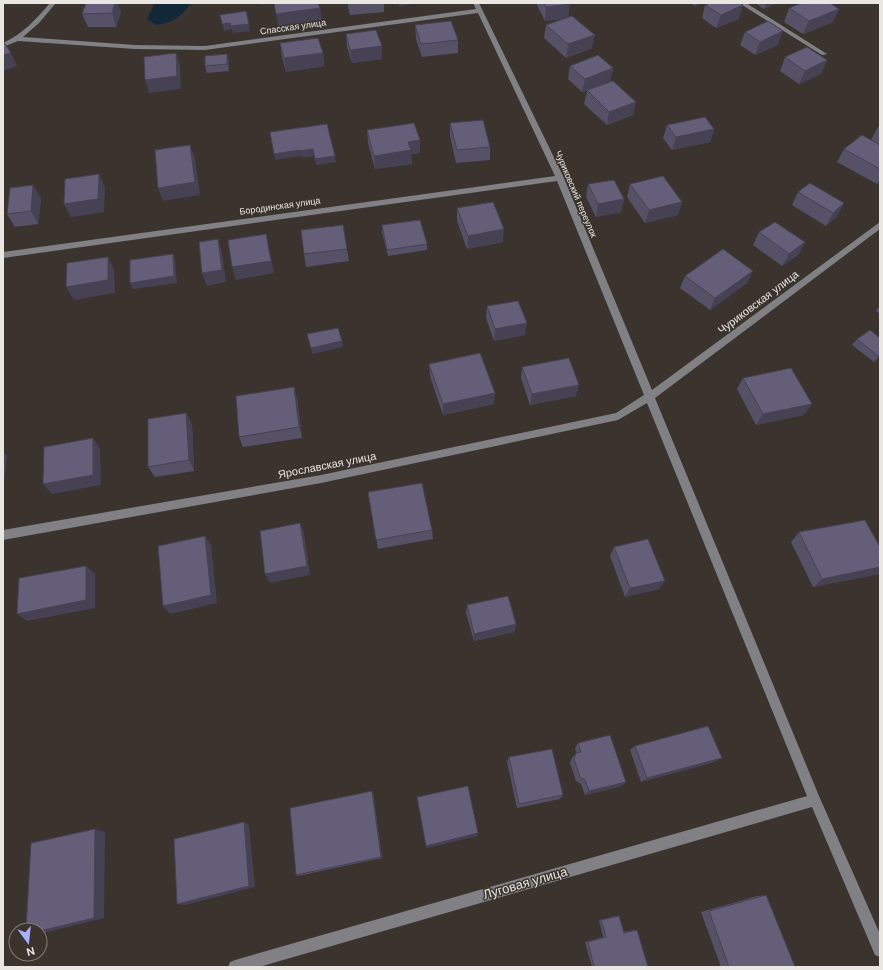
<svg xmlns="http://www.w3.org/2000/svg" width="883" height="970" viewBox="0 0 883 970" font-family="'DM Sans',sans-serif">
	<style>
		.water { fill: #122838 }
		.lines { fill: none; stroke-linecap: round; stroke-linejoin: round }
		.minor { fill: #818084; fill-rule: evenodd }
		.wall { fill: #565167 }
		.shaded-wall { fill: #464254 }
		.building { fill: #645e78; stroke: #464254 }
		.labels { text-anchor: middle; dominant-baseline: central; stroke-width: 3; stroke-linejoin: round; paint-order: stroke }
		.far-street-label { font-size: 9px; fill: #eae6e2; stroke: #3a332e }
		.street-label { font-size: 11px; fill: #eae6e2; stroke: #3a332e }
		.near-street-label { font-size: 13px; fill: #eae6e2; stroke: #3a332e }
	</style>
	<rect width="100%" height="100%" fill="#3a332e"/>
	<path class="water" d="M155 3H191C181 17 174 22 156 25L147 19Z"/>
	<g class="lines">
		<path class="minor" d="M50 3H56L39 23 23 37 135 45 205 46 476 9 473 3H479L564 178 652 390 880 222V229L655 398 819 796 880 934V957L875 955 812 807 259 967H228L230 962 235 960 807 796 647 403 618 420 321 483 3 540V530L321 475 616 413 644 395 557 181 3 258V252L555 176 478 13 205 50 135 49 18 41 3 47V43C23 34 36 19 50 3Z
			M739 3H746L827 54 822 55Z"/>
	</g>
	<path class="wall" d="M347 3H384V12L350 15Z
		M537 3H569L568 18 592 48 566 58 544 38 546 25 567 18 545 21 537 5Z
		M690 3H703L695 6Z
		M755 3H777L764 9Z
		M705 5 739 19 716 28 702 18Z
		M789 8 839 9 833 22 803 34 784 22Z
		M121 12 116 27H88L82 14Z
		M415 25 458 40V53L422 57 416 39Z
		M745 32 778 45 755 55 740 45Z
		M346 34 382 46V59L352 63 347 47Z
		M280 43 323 53 324 66 286 72 282 57Z
		M227 54 229 61V71L207 73 205 66Z
		M785 57 827 60 821 74 799 84 780 71Z
		M570 66 613 68 610 82 636 102 633 115 607 125 584 104 587 91 582 92 568 79Z
		M450 123 490 147V160L456 163 450 136Z
		M667 125 714 129 710 142 672 150 663 138Z
		M880 126V181L877 184 837 162 844 149 871 140 878 127Z
		M367 130 420 153 411 154 412 164 375 169 368 143Z
		M588 184 624 199 621 212 596 217 586 197Z
		M630 184 678 215 645 223 627 197Z
		M798 192 844 203 837 216 826 226 792 205Z
		M41 198 38 224 15 227 7 214Z
		M457 208 503 242 467 249 457 221Z
		M343 225 349 261 306 267 304 254Z
		M382 225 427 244V250L388 256 382 232Z
		M759 232 805 242 798 255 782 266 753 245Z
		M685 276 747 283 710 310 680 288Z
		M880 305V314L876 311Z
		M487 306 525 335 494 341 486 318Z
		M857 339 880 357 874 362 852 345Z
		M429 364 494 404 443 415 430 376Z
		M522 367 576 396 530 405 521 378Z
		M743 378 804 415 756 425 737 389Z
		M297 398 302 438 243 447 239 437Z
		M192 424 194 471 155 477 148 467Z
		M368 492 432 530 433 539 378 549Z
		M799 532 879 574 813 587 791 542Z
		M614 547 659 589 625 597 610 556Z
		M467 605 516 624 514 632 474 641 466 613Z
		M578 743 626 782 621 786 585 795 581 784 576 781 570 763 572 758 576 753 575 748Z
		M635 746 714 762 641 782 630 750Z
		M509 757 563 795 560 799 517 808 507 762Z
		M373 793 382 858 298 876 296 875Z
		M766 895 795 967H721L701 912 757 896Z
		M616 916H619L623 932 634 930H637L648 967H592L585 942 603 937 599 920Z"/>
	<path class="shaded-wall" d="M115 3H118L121 12 116 27 112 13Z
		M260 3H273L260 5Z
		M399 3H420L399 6Z
		M696 3H703L695 6Z
		M766 3H777L764 9Z
		M570 4 568 18 545 21 546 7Z
		M743 5 739 19 716 28 721 15Z
		M320 8 322 22 278 27 276 14Z
		M839 9 833 22 803 34 809 21Z
		M230 23 249 24 250 31 233 33 232 29 224 31 222 24Z
		M783 31 778 45 755 55 760 42Z
		M595 35 592 48 566 58 568 44Z
		M382 46V59L352 63 350 50Z
		M11 53 17 66 3 71V55Z
		M176 53 180 66 181 89 149 93 145 80Z
		M323 53 324 66 286 72 284 58Z
		M227 54 229 61V71L227 64Z
		M827 60 821 74 799 84 805 71Z
		M613 68 610 82 582 92 585 79Z
		M636 102 633 115 607 125 609 112Z
		M714 129 710 142 672 150 676 137Z
		M420 140V153L411 154 412 164 375 169 374 156 408 142Z
		M190 145 195 158 200 195 163 201 158 188Z
		M313 149 314 156 302 158 300 151Z
		M300 150 301 156 275 160 274 154Z
		M335 156 336 162 316 165 315 159Z
		M99 174 105 187 104 212 71 217 64 204Z
		M880 178V181L877 184Z
		M33 185 41 198 38 224 31 211Z
		M624 199 621 212 596 217 598 204Z
		M682 202 678 215 645 223 649 210Z
		M844 203 837 216 826 226 833 213Z
		M504 229 503 242 467 249 468 236Z
		M266 234 269 247 274 273 236 280 232 267Z
		M218 239 222 252 226 282 207 286 202 273Z
		M805 242 798 255 782 266 789 254Z
		M173 254 175 260 177 283 133 289 130 283Z
		M108 257 114 269 115 293 74 300 66 287Z
		M753 271 747 283 710 310 715 298Z
		M527 323 525 335 494 341 495 329Z
		M342 341 343 347 312 354 311 348Z
		M880 355V357L874 362 878 356Z
		M579 385 576 396 530 405 532 394Z
		M294 387 297 398 302 438 299 427Z
		M495 393 494 404 443 415V404Z
		M812 404 804 415 756 425 763 414Z
		M186 413 192 424 194 471 189 460Z
		M93 438 100 449 101 485 52 494 43 484Z
		M3 452 7 456 3 492Z
		M300 523 304 533 310 575 270 583 265 574Z
		M205 536 211 545 217 603 170 614 163 606Z
		M86 566 95 574V608L27 621 17 614Z
		M880 567V573L879 574 813 587 822 579Z
		M665 581 659 589 625 597 630 588Z
		M516 624 514 632 474 641V634Z
		M722 758 714 762 641 782 647 778Z
		M626 782 621 786 585 795 589 791Z
		M372 791 373 793 382 858 381 857Z
		M244 822 249 825 255 887 185 905 177 904Z
		M95 829 105 832 104 918 40 934V931Z
		M478 833 477 836 427 848 426 846Z"/>
	<path class="building" d="M86 3H115L112 13 82 14Z
		M274 3H318L320 8 276 14Z
		M544 3H569L570 4 546 7Z
		M710 3H740L743 5 721 15 705 5Z
		M802 3H830L839 9 809 21 789 8Z
		M246 11 249 24 231 26 230 23 222 24 220 15Z
		M572 16 595 35 568 44 546 25Z
		M451 21 458 40 421 44 415 25Z
		M768 21 783 31 760 42 745 32Z
		M376 30 382 46 350 50 346 34Z
		M318 38 323 53 284 58 280 43Z
		M3 41 11 53 3 55Z
		M807 47 827 60 805 71 785 57Z
		M176 53 177 76 145 80 144 57Z
		M227 54V64L205 66V56Z
		M598 55 613 68 585 79 570 66Z
		M613 81 636 102 609 112 587 90Z
		M705 117 714 129 676 137 667 125Z
		M483 120 490 147 457 150 450 123Z
		M414 123 420 140 408 142 411 150 374 156 367 130Z
		M327 124 335 156 315 159 313 149 300 151V150L274 154 270 132Z
		M862 135 880 145V169L844 149Z
		M190 145 195 182 158 188 155 150Z
		M99 174 98 199 64 204 65 179Z
		M663 176 682 202 649 210 630 184Z
		M614 180 624 199 598 204 588 184Z
		M810 183 844 203 833 213 798 192Z
		M33 185 31 211 7 214 10 188Z
		M493 202 504 229 468 236 457 208Z
		M420 220 427 244 387 250 382 225Z
		M775 222 805 242 789 254 759 232Z
		M343 225 347 249 304 254 301 230Z
		M266 234 271 261 232 267 228 240Z
		M218 239 222 270 202 273 199 242Z
		M723 249 753 271 715 298 685 276Z
		M173 254 174 276 130 283V260Z
		M108 257V280L66 287 67 263Z
		M518 301 527 323 495 329 487 306Z
		M338 328 342 341 311 348 307 334Z
		M870 330 880 338V355L878 356 857 339Z
		M480 353 495 393 443 404 429 364Z
		M569 358 579 385 532 394 522 367Z
		M791 368 812 404 763 414 743 378Z
		M294 387 299 427 239 437 236 396Z
		M186 413 189 460 148 467V419Z
		M93 438V475L43 484 44 447Z
		M422 483 432 530 376 540 368 492Z
		M865 520 880 547V567L822 579 799 532Z
		M300 523 307 566 265 574 260 531Z
		M205 536 211 595 163 606 158 546Z
		M648 539 665 581 630 588 614 547Z
		M86 566V600L17 614 19 578Z
		M508 596 516 624 474 634 467 605Z
		M708 726 722 758 647 778 635 746Z
		M610 735 626 782 589 791 585 780 580 777 574 759 576 753 581 752 578 743Z
		M552 749 563 795 519 804 509 757Z
		M468 786 478 833 426 846 417 797Z
		M372 791 381 857 296 875 290 808Z
		M244 822 249 886 177 904 174 839Z
		M95 829 94 918 40 931V930H26L31 843Z
		M766 895 795 967H729L709 911Z
		M619 916 624 933 637 930 648 967H594L588 942 606 937 601 920Z"/>
	<g class="labels">
		<g class="far-street-label">
			<text transform="translate(293 27) rotate(-8)">Спасская улица</text>
			<text transform="translate(576 194) rotate(67)">Чуриковский переулок</text>
			<text transform="translate(280 206) rotate(-8)">Бородинская улица</text>
		</g>
		<g class="street-label">
			<text transform="translate(758 302) rotate(-37)">Чуриковская улица</text>
			<text transform="translate(327 465) rotate(-11)">Ярославская улица</text>
		</g>
		<g class="near-street-label">
			<text transform="translate(525 883) rotate(-16)">Луговая улица</text>
		</g>
	</g>
	<rect width="883" height="970" fill="none" stroke="#eae6e2" stroke-width="8"/>
	<g transform="translate(28 942) rotate(165)"><circle r="19" fill="#3a332e" stroke="#807b76"/>
	<path d="M0-3L7 15L0 10L-7 15Z" fill="#aab0fb"/>
	<text y="-6" font-size="11" font-weight="bold" text-anchor="middle" fill="#eae6e2">N</text>
	</g>
</svg>
